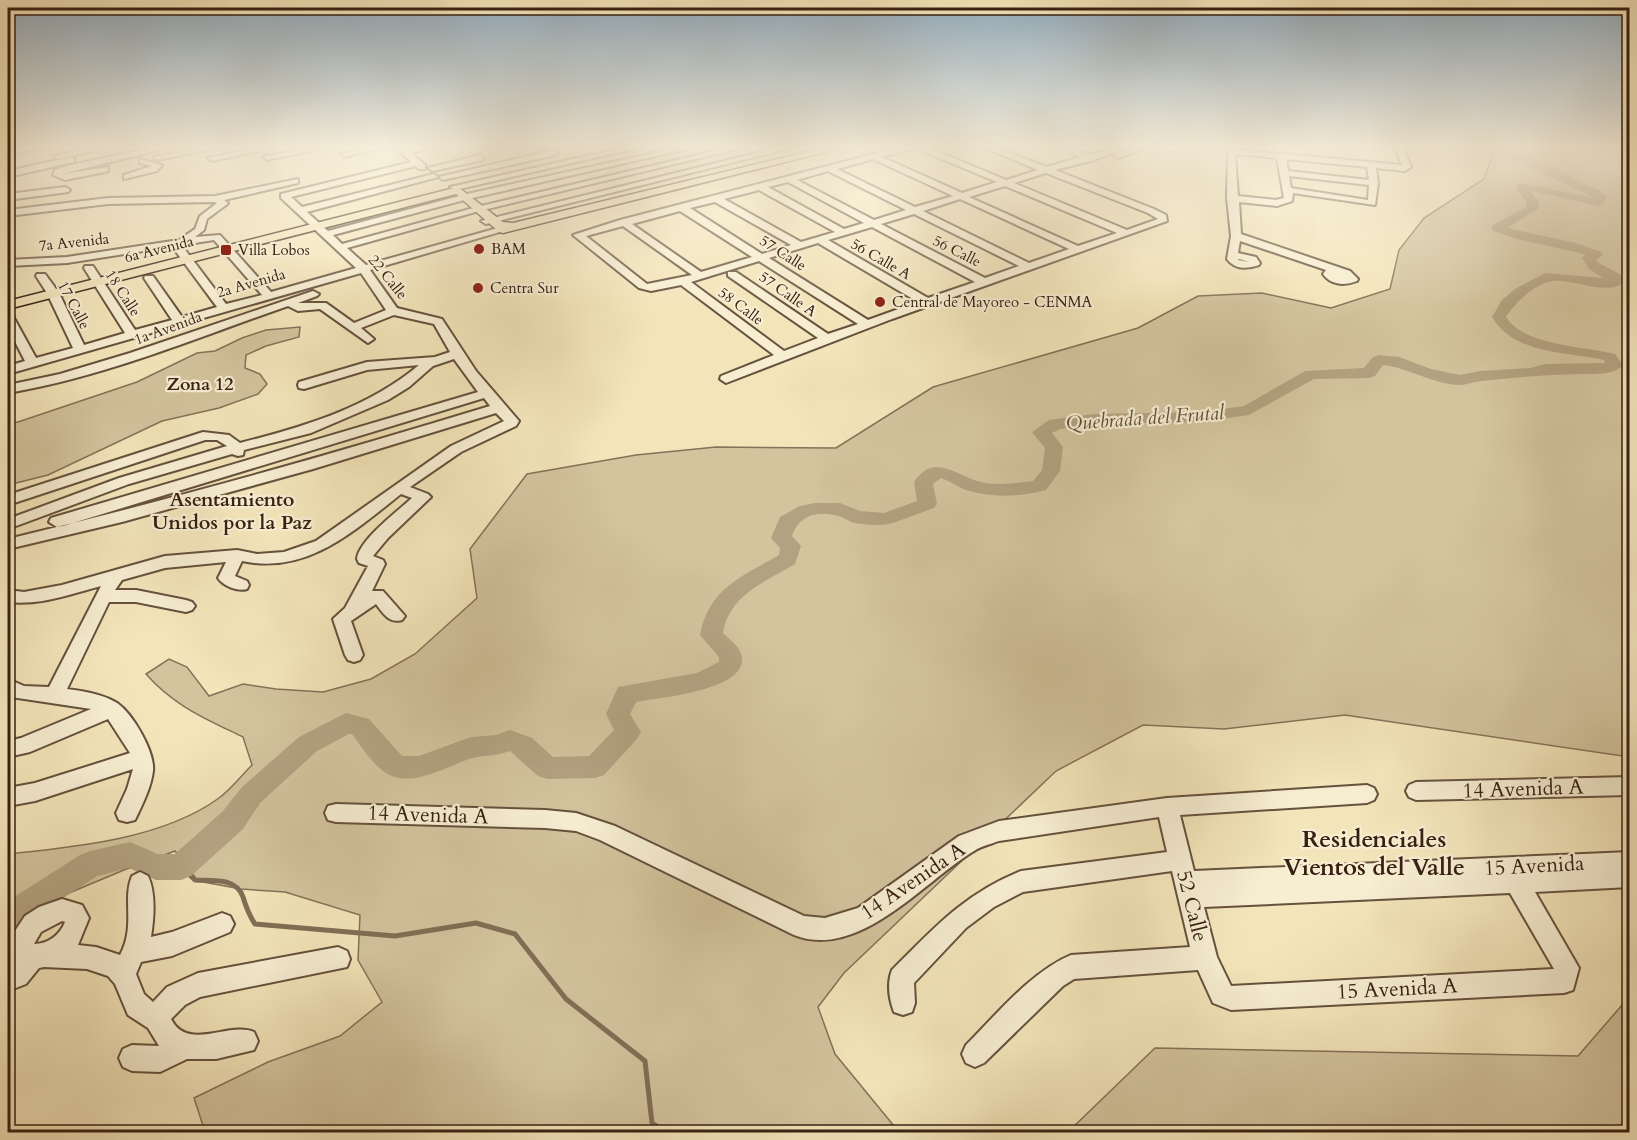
<svg xmlns="http://www.w3.org/2000/svg" width="1637" height="1140" viewBox="0 0 1637 1140" font-family="Cardo,serif">
	<style>
		.green { fill: #d3c49e; stroke: #857258; stroke-width: 1.5 }
		.lines { fill: none; stroke-linecap: round; stroke-linejoin: round }
		.stream { stroke: #816e55; stroke-width: 5 }
		.river { fill: #b3a281; fill-rule: evenodd }
		.minor-casing { stroke: #66513d; stroke-width: 4 }
		.major-casing { stroke: #372013; stroke-width: 3 }
		.minor { fill: #f7eed2; fill-rule: evenodd }
		.major { fill: #f3e5ba; fill-rule: evenodd }
		.poi-dot { fill: #8f2418; stroke: #f7eed2; stroke-width: 2 }
		.labels { text-anchor: middle; dominant-baseline: central; stroke-width: 4.5; stroke-linejoin: round; paint-order: stroke }
		.far-street-label { font-size: 15px; fill: #372013; stroke: #f7eed2 }
		.far-poi-label { font-size: 15px; fill: #372013; stroke: #f7eed2; text-anchor: start }
		.far-quarter-label { font-size: 18px; font-weight: bold; fill: #372013; stroke: #f7eed2 }
		.water-label { font-size: 20px; font-style: italic; fill: #624e3a; stroke: #f7eed2 }
		.neighbourhood-label { font-size: 20px; font-weight: bold; fill: #372013; stroke: #f7eed2 }
		.near-street-label { font-size: 21px; fill: #372013; stroke: #f7eed2 }
		.near-neighbourhood-label { font-size: 24px; font-weight: bold; fill: #372013; stroke: #f7eed2 }
	</style>
	<rect width="100%" height="100%" fill="#f3e5ba"/>
	<filter id="stains"><feTurbulence type="fractalNoise" baseFrequency=".00333" numOctaves="4"/><feColorMatrix values="0 0 0 0 .2 0 0 0 0 .09 0 0 0 0 .02 0 0 0 .5 -.17"/></filter>
	<radialGradient id="worn" r=".72"><stop offset=".6" stop-color="#630" stop-opacity="0"/><stop offset="1" stop-color="#630" stop-opacity=".3"/></radialGradient>
	<path class="green" d="M1488 146H1629V757L1345 715 1224 729 1143 725 1056 771 844 973 818 1007 835 1054 899 1132H205L194 1098 268 1062 340 1036 382 1002 358 960 360 915 285 892 241 889 198 881 175 851 124 870 62 896 20 921 8 950V854C75 847 163 839 219 798 231 789 241 776 252 765L243 737C206 719 174 706 146 674L169 659 187 667 209 696 243 684 276 689 323 692 371 679 415 654 477 598 470 549 527 474 636 455 716 447 836 448 933 387 1138 328 1198 296 1262 293 1331 308 1390 289 1399 250 1424 218 1484 179 1492 156Z
		M300 327 299 337 266 346 246 355 245 368 260 374 267 384 258 394 219 408 162 421 48 475 8 485V423L18 422 137 382 197 353 215 351 242 338 266 330Z
		M1629 997V1132H1059L1070 1130 1155 1048 1578 1056Z"/>
	<g class="lines">
		<path class="stream" d="M181 867 195 880C212 881 236 877 243 897 246 907 249 915 255 924L395 936 476 923 515 934 566 999 645 1061 652 1123 666 1132"/>
		<path class="river" d="M1486 146C1523 146 1564 176 1599 190L1607 197 1602 205 1598 206 1529 190 1539 202 1538 209 1507 228 1576 243 1601 252 1603 255 1596 260 1599 263 1625 277 1627 280C1610 298 1575 279 1554 281 1537 282 1514 303 1506 317 1524 346 1584 346 1615 354L1623 365C1615 374 1600 374 1588 374 1553 374 1518 377 1482 381 1475 381 1467 385 1459 385 1433 384 1409 368 1383 365L1375 376 1369 378 1314 379 1249 415 1200 422 1094 424 1060 429 1052 433 1063 447 1060 471 1046 490C1020 497 991 498 966 490 957 487 950 481 941 478L933 484 937 504 934 508 893 523C882 526 867 525 855 523 849 522 844 517 838 516 817 510 798 516 792 536L801 546 795 564C765 582 729 595 723 633 729 639 739 646 741 654 753 690 658 698 636 702L630 714 641 732 637 739 604 775 595 778 547 779 538 776 510 751C497 756 483 755 469 759 443 768 407 791 382 770 370 761 361 746 352 734H349L317 751 260 803 243 829 191 876 181 880H156L129 868 97 876 22 925 8 929V901L80 855 90 851 130 842 158 854H175L223 811 242 787 299 737 346 713 369 719 402 756H419L471 737 496 735 510 730 532 738 553 757 589 756 614 730 606 714 618 687 697 673 719 662V657L700 635C709 588 741 577 779 555L780 548 771 538 780 517 800 506 815 503H840L860 511 884 513 917 501 914 482C935 451 957 477 981 482 998 486 1016 483 1033 481L1042 470 1045 448 1032 432 1049 420 1094 414 1200 412 1244 406 1305 371 1364 368 1373 357 1379 355 1399 357 1431 369 1460 375 1480 371 1531 368 1545 364 1605 363 1604 360C1565 352 1514 354 1492 317L1502 300 1515 289 1545 273 1603 278 1589 269 1582 258 1585 255 1580 253 1517 239 1493 231 1491 228 1493 225 1526 207 1527 202 1515 187 1519 183 1595 198Z"/>
		<g class="minor-casing">
			<path id="minor" d="M33 146H50L8 155V151Z
				M97 146H113L58 159 54 156Z
				M160 146H175L62 174 108 167V171L105 172 65 180 53 175 55 170 66 166Z
				M209 146H228L157 160 153 157Z
				M266 146H283L212 161 208 158Z
				M314 146H331L267 160 263 157Z
				M372 146H388L345 157 341 154Z
				M394 146H403L408 151 424 146H440L411 153 425 165V169H419L416 166 291 197 302 207 434 174 438 177 307 212 328 231 467 194 685 146H700L468 199 333 235 342 244 481 206 736 146H750L479 211 347 248 366 265 505 226 513 228 370 270 397 308 442 319 476 371 519 421 516 426 461 452 410 487 428 494 431 497 388 538 373 556 383 560 385 564 372 591H383L405 616 402 620C389 624 383 613 376 604L351 621 363 655 360 660 354 662 348 660 345 655 333 619 345 608 368 566 359 563 357 559C359 540 398 511 412 498L401 494C354 531 307 575 242 561L235 576 247 581 249 585 247 589C238 592 223 586 218 578L226 562 165 568 122 580 115 590H136L186 600 192 602 195 606 192 610 186 612 136 602H109L67 689C83 691 103 694 117 703 133 714 155 752 153 771 151 788 142 805 135 820L127 822 119 820 116 813 127 789 133 769 35 801 8 806V788L35 783 130 753 108 719 30 752 8 757V741L21 738 91 709 11 697 8 695V679L24 686 49 687 101 586C71 594 39 606 8 602V590L24 592 62 585 165 556 237 550 257 554 284 552 316 541 451 446 504 421 496 413 313 469 122 522 8 549V539C170 500 330 455 490 406L484 398 63 526 57 527 49 522 51 518 478 392 454 359 433 366 409 387 388 400 311 433 244 450 243 455 238 456 232 454 129 484 8 529V519L119 478 227 446 217 440H205L8 505V495L203 432 229 435 240 443C303 427 368 408 419 365L367 370 304 389 299 388 298 385 299 382 367 362 435 357 450 352 434 324 394 315 361 328 374 339 368 343 320 309 298 311 288 306C196 338 104 377 8 393V385L60 374 130 353 313 291 319 294 317 296 298 303H326L354 323 386 310 361 273 8 374V366L25 361 8 328V315L14 318 36 358 73 348 47 293 36 276 37 274H45L59 293 84 345 125 333 84 268 85 266H93L135 330 172 320 144 278 145 276H153L182 317 217 307 174 249 175 247H183L226 304 262 295 214 240 67 263 8 266V260L67 257 179 240 195 229 200 216 217 203 214 202 108 204 8 216V210L108 198 215 196 298 179V183L224 200 228 203 226 205 207 219 204 230 195 237 220 235 271 292 356 268 281 198V194L411 162Z
				M631 146H646L455 190 450 187Z
				M785 146H799L486 224 481 221Z
				M904 146H925L1006 180 1038 170 981 146H992L1047 167 1081 157 1054 146C1066 146 1082 155 1092 154 1105 152 1116 146 1130 146L1094 160 1055 170 1154 209 1166 215 1167 221 892 319 726 383 720 379 721 376 774 355 681 285 651 291 639 288 573 235 620 220ZM915 148 997 182 962 193 882 157ZM873 159 953 196 915 207 837 169ZM828 171 906 210 874 220 797 180ZM1046 173 1148 213 1158 219 1127 230 1014 183ZM788 182 864 223 844 229 768 187ZM1005 186 1117 233 1078 246 969 197ZM759 190 835 232 801 242 724 199ZM960 199 1069 249 1029 263 923 211ZM715 202 791 245 762 254 690 208ZM680 211 752 257 701 272 632 224ZM914 214 1019 266 985 278 881 224ZM623 226 692 275 647 284 586 236ZM872 227 975 282 928 298 828 240ZM818 243 918 302 868 320 769 258ZM759 261 858 324 828 334 736 272H728V276L818 338 784 351 691 282Z
				M1140 146H1152L1118 158 1114 155Z
				M1173 146H1182L1174 152 1170 150Z
				M1394 146H1402L1411 167 1405 171 1376 168 1378 183 1375 205 1293 193 1292 201 1277 206 1239 202 1241 234 1350 271 1358 279 1357 281C1344 286 1331 285 1323 274L1326 270 1240 241 1238 253 1256 257 1260 263 1259 265C1247 269 1235 270 1227 259L1231 236 1227 198 1228 151 1239 150 1402 165ZM1239 154 1277 158 1284 198 1276 200 1238 196 1235 155ZM1286 159 1367 167 1369 180 1288 171ZM1289 176 1369 185 1368 200 1291 188ZM1238 260 1239 259 1249 262Z
				M553 150 557 153 556 155 443 180 439 177Z
				M480 155 484 158 483 160 432 171 428 168Z
				M71 157 74 158V162L8 177V171Z
				M140 159 162 165 157 171 124 179V175L152 166 140 163Z
				M65 187 70 190 68 192 8 200V194Z
				M1630 777V795L1416 800 1409 797 1406 791 1409 785 1416 782Z
				M1367 785 1374 788 1377 794 1374 800 1367 803 1180 815 1194 871 1630 852V887L1535 892 1579 968 1573 990 1564 993 1231 1010 1213 1003 1198 970 1074 979 1063 986 984 1063 975 1067 966 1063 962 1054 966 1045C996 1015 1032 971 1071 955L1190 947 1172 871 1023 892 994 907 966 928 914 983 915 1003 912 1012 903 1015 894 1012C889 999 887 983 892 970 934 928 964 894 1021 871L1167 852 1159 817 999 841C991 844 981 846 974 851 924 881 859 961 794 935L600 840 576 831 545 828 336 822 328 820 325 813 328 806 336 804 545 810 576 813 615 826 804 916 825 918 858 908 959 836 999 821 1167 798ZM1510 893 1554 969 1231 986 1217 957 1204 907Z
				M140 872 148 876C156 893 154 918 151 937L172 932 222 913 230 916 234 924 230 932 172 956 141 962 136 974 144 994 153 1002 167 987 198 973 338 947 347 951 350 959 347 967 200 997 185 1005 171 1019C188 1052 229 1021 254 1032L258 1041 254 1050 216 1059H187L160 1072 132 1071 123 1067 119 1058 123 1049 132 1045 159 1046 148 1028 128 1015 115 984 108 976 87 969 44 967 39 968 26 984 8 991V967L15 959 10 944 11 937 25 916 39 907 62 899 82 905 89 918 78 945 96 947 120 955C136 926 122 899 132 876ZM62 921 65 922C60 935 48 944 34 944L41 932Z"/>
		</g>
		<g class="major-casing">
			<path id="major" d="M831 146H849L503 233 499 232 456 194 8 309V301L458 187 503 222 513 223Z"/>
		</g>
		<use href="#minor" class="minor"/>
		<use href="#major" class="major"/>
	</g>
	<linearGradient id="sky" x2="0" y2="1"><stop stop-color="#93adbf"/><stop offset="0.48" stop-color="#faf3e0"/><stop offset="1" stop-color="#faf3e0" stop-opacity="0"/></linearGradient>
	<rect width="1637" height="306" fill="url(#sky)"/>
	<g class="poi-dot">
		<circle cx="479" cy="249" r="6"/>
		<rect x="220" y="244" width="12" height="12" rx="3"/>
		<circle cx="478" cy="288" r="6"/>
		<circle cx="880" cy="302" r="6"/>
	</g>
	<g class="labels">
		<g class="far-street-label">
			<text transform="translate(74 242) rotate(-6)">7a Avenida</text>
			<text transform="translate(159 249) rotate(-14)">6a Avenida</text>
			<text transform="translate(957 251) rotate(27)">56 Calle</text>
			<text transform="translate(783 253) rotate(33)">57 Calle</text>
			<text transform="translate(881 259) rotate(30)">56 Calle A</text>
			<text transform="translate(388 277) rotate(51)">22 Calle</text>
			<text transform="translate(251 283) rotate(-16)">2a Avenida</text>
			<text transform="translate(123 293) rotate(57)">18 Calle</text>
			<text transform="translate(788 294) rotate(35)">57 Calle A</text>
			<text transform="translate(74 305) rotate(62)">17 Calle</text>
			<text transform="translate(741 306) rotate(37)">58 Calle</text>
			<text transform="translate(168 328) rotate(-20)">1a Avenida</text>
		</g>
		<g class="far-poi-label">
			<text x="491" y="249">BAM</text>
			<text x="238" y="250">Villa Lobos</text>
			<text x="490" y="288">Centra Sur</text>
			<text x="892" y="302">Central de Mayoreo - CENMA</text>
		</g>
		<g class="far-quarter-label">
			<text x="200" y="384">Zona 12</text>
		</g>
		<g class="water-label">
			<text transform="translate(1145 418) rotate(-4)">Quebrada del Frutal</text>
		</g>
		<g class="neighbourhood-label">
			<text x="232" y="499">Asentamiento<tspan x="232" dy="23">Unidos por la Paz</tspan></text>
		</g>
		<g class="near-street-label">
			<text transform="translate(1523 789) rotate(-2)">14 Avenida A</text>
			<text transform="translate(428 815) rotate(2)">14 Avenida A</text>
			<text transform="translate(1534 866) rotate(-3)">15 Avenida</text>
			<text transform="translate(913 881) rotate(-34)">14 Avenida A</text>
			<text transform="translate(1192 906) rotate(76)">52 Calle</text>
			<text transform="translate(1397 989) rotate(-3)">15 Avenida A</text>
		</g>
		<g class="near-neighbourhood-label">
			<text x="1374" y="839">Residenciales<tspan x="1374" dy="28">Vientos del Valle</tspan></text>
		</g>
	</g>
	<rect width="1637" height="1140" fill="none" stroke="#f3e5ba" stroke-width="30"/>
	<rect x="9" y="9" width="1619" height="1122" fill="none" stroke="#372013" stroke-width="3"/>
	<rect x="15" y="15" width="1607" height="1110" fill="none" stroke="#372013" stroke-width="1.5"/>
	<rect width="100%" height="100%" filter="url(#stains)"/>
	<rect width="100%" height="100%" fill="url(#worn)"/>
</svg>
